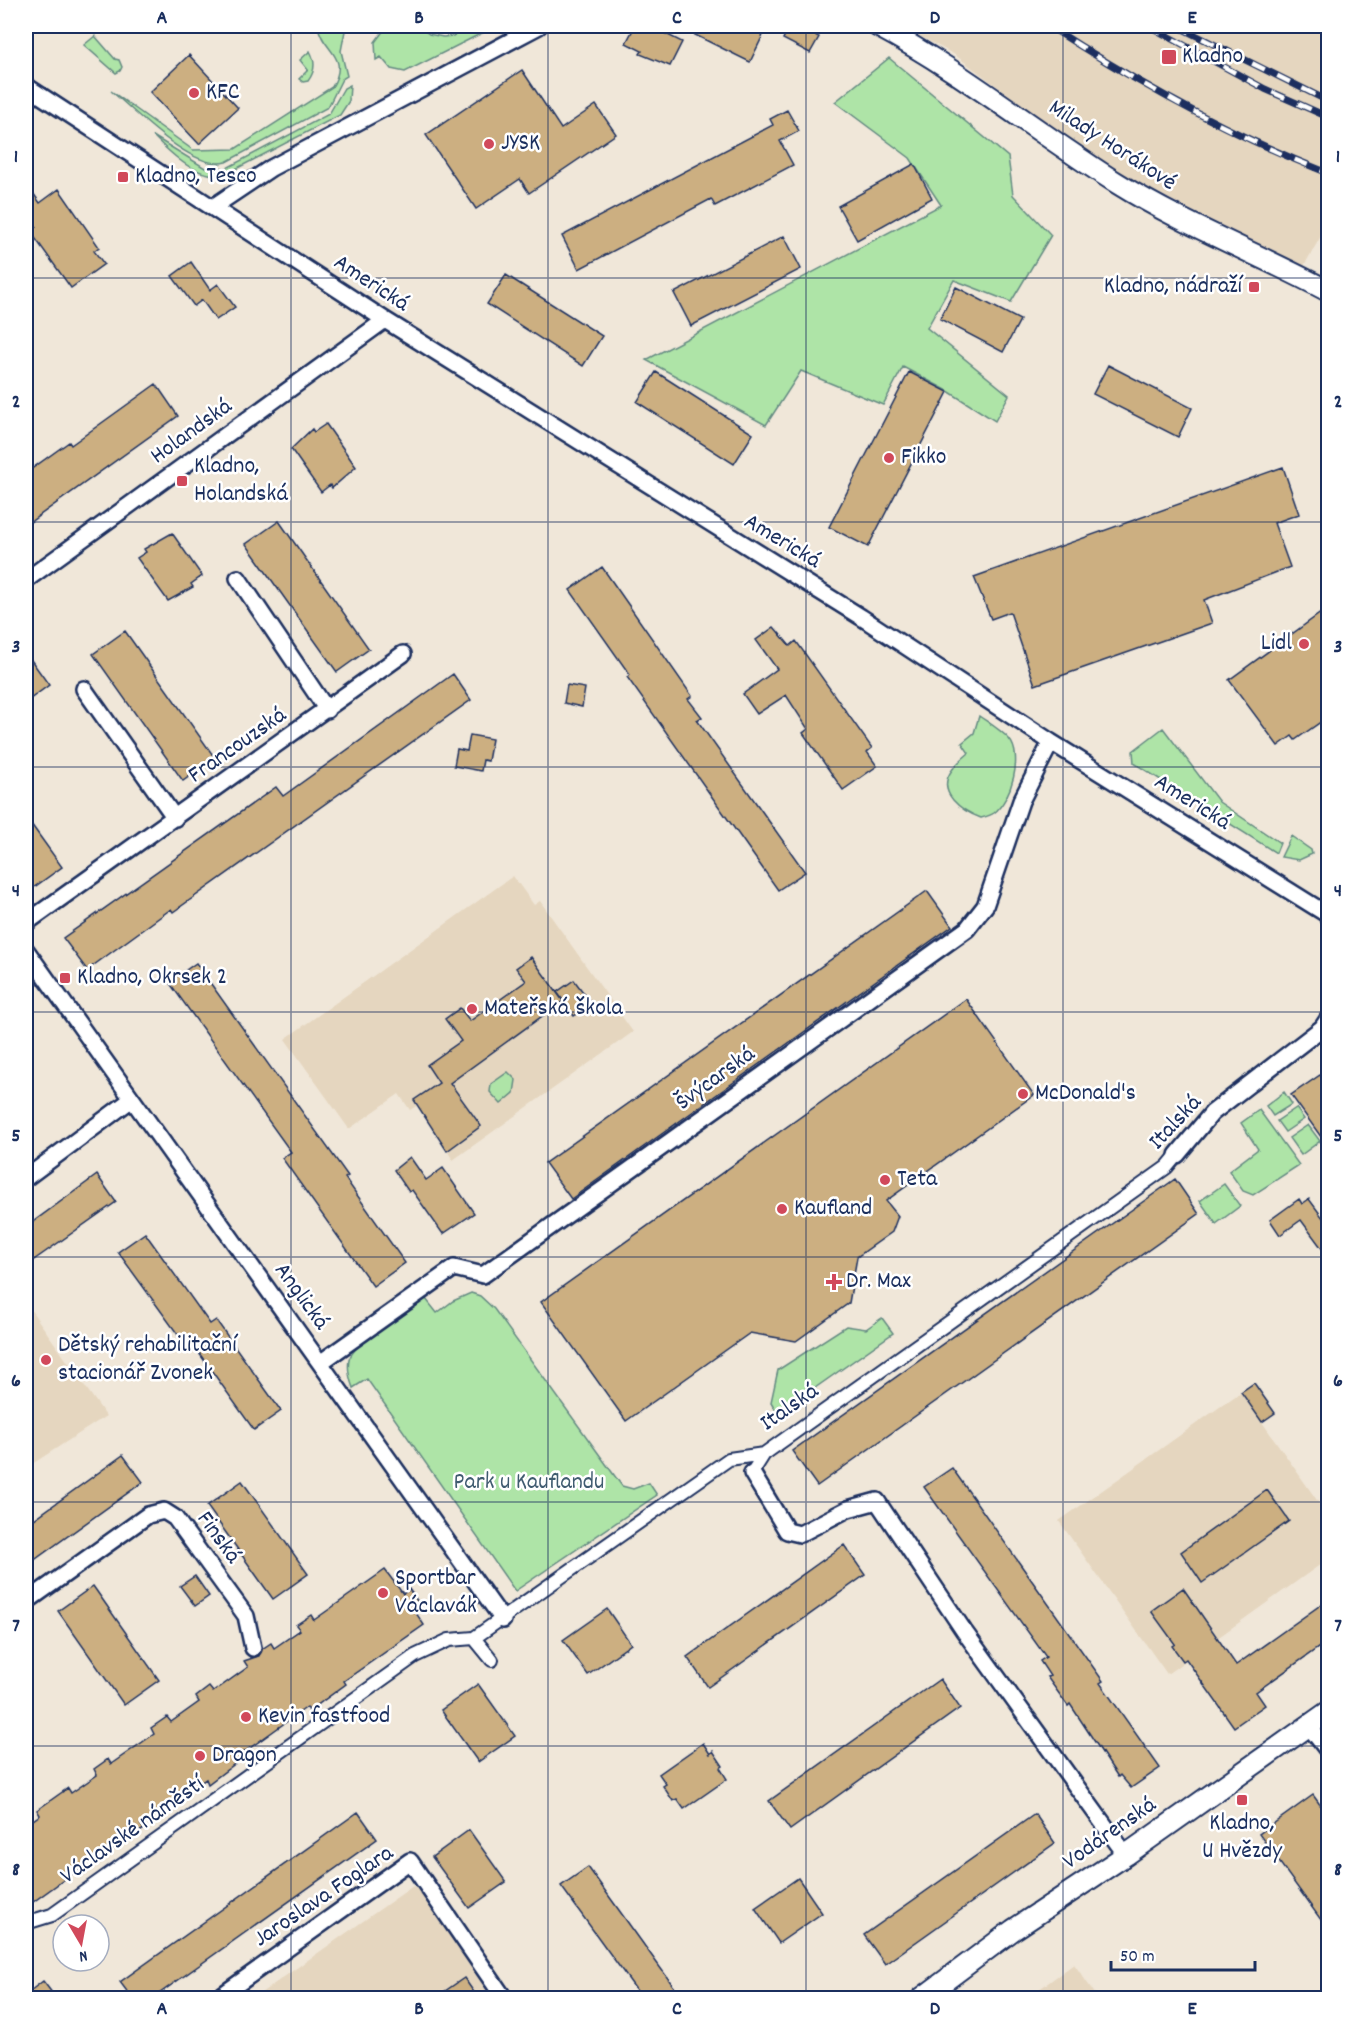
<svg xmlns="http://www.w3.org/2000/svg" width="1354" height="2024" viewBox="0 0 1354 2024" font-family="Dekko,sans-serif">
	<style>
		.built { fill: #e5d6bf }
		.green { fill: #aee4a7; stroke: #648a82; stroke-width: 1.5 }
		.building { fill: #ccaf81; stroke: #1b2f5e; stroke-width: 1.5 }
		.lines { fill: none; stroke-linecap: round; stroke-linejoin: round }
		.pedestrian-casing { stroke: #1b2f5e; stroke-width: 16 }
		.minor-casing { stroke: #1b2f5e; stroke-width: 20 }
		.tertiary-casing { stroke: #1b2f5e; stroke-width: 24 }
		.pedestrian { stroke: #fff; stroke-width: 12 }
		.minor { stroke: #fff; stroke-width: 15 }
		.tertiary { stroke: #fff; stroke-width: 20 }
		.rail-casing { stroke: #1b2f5e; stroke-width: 7 }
		.rail { stroke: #fff; stroke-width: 4.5; stroke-dasharray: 14; stroke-linecap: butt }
		.grid { fill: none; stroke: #1b2f5e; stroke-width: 1.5; stroke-opacity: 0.55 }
		.poi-dot { fill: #d1495b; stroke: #fff; stroke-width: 2 }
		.labels { text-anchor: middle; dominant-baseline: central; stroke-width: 5; stroke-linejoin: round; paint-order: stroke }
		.poi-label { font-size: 24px; fill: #1b2f5e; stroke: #fff; text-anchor: start }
		.street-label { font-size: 24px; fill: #1b2f5e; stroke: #fff }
		.park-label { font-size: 24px; fill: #405c70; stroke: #fff }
		.neatline { fill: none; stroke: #1b2f5e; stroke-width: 2 }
		.grid-label { font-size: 20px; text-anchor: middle; font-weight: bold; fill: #1b2f5e }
	</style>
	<rect width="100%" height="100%" fill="#f0e7d9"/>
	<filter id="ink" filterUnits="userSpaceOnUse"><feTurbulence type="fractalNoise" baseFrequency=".0167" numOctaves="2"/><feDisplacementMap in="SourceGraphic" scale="12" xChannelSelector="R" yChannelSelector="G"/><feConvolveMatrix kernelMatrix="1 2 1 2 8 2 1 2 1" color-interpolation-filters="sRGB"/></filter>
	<g filter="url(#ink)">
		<path class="built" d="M901 26H1328V224L1302 269 1099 162 955 55Z
			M513 876 534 905 540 901 633 1032 453 1160 418 1105 410 1110 399 1094 349 1129 285 1039Z
			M26 1303 106 1416 26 1468Z
			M1241 1392 1328 1516V1559L1167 1674 1059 1521Z
			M413 1886 425 1895 499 1998H254Z
			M1074 1964 1098 1998H1027Z"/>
		<path class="green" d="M318 26H346L341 51 347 76 342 79 328 107 226 162C193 172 135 111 111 91L193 150 235 149 332 87C351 55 322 51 318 26Z
			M387 26H418L429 34 443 37 453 36 472 26H496L405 72 391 69 381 57 376 60 375 42Z
			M95 36 115 59 119 60 122 67 120 71 116 73 84 45Z
			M310 51C316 62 315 72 308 81L303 82 299 79 308 70 300 60Z
			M889 58 1008 157 1013 195 1051 235 1011 302 954 280 927 328 1009 395 995 421 948 391 903 367 883 405 801 371 766 425 646 360 941 205 910 158 835 102Z
			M350 85 349 101 340 115 226 174C196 180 173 155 153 136L205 168H227L329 114 344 88Z
			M979 716C989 723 1001 730 1009 739 1024 756 1011 800 994 813 991 815 985 817 981 818 962 811 935 793 952 770 956 764 963 758 969 753L962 743 974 733Z
			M1163 728 1219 802 1280 843 1276 853 1134 763 1133 751Z
			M1291 836 1311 850 1312 854 1299 860 1281 857Z
			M508 1072 516 1080 514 1093 501 1104 490 1092 491 1084Z
			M1284 1092 1292 1104 1273 1116 1266 1106Z
			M1296 1108 1304 1119 1285 1132 1277 1121Z
			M1259 1110 1299 1165 1253 1195 1243 1191 1229 1171 1258 1149 1241 1123Z
			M1308 1125 1320 1141 1301 1155 1289 1138Z
			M1224 1184 1240 1206 1216 1224 1200 1201Z
			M471 1293 480 1296 494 1309 622 1486 633 1489 649 1483 657 1495 515 1591 367 1379 353 1388C350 1380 347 1370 349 1360 354 1341 408 1311 426 1299L437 1313 453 1301Z
			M882 1318 893 1333 778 1414 771 1402 778 1370 846 1326 866 1329Z"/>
		<path class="building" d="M635 26H650L682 42 670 66 640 54 642 51 626 43Z
			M677 26H754L765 31 750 62Z
			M790 26H797L819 37 810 53 783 39Z
			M189 55 238 108 199 144 150 92Z
			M522 70 561 129 596 105 616 134 529 193 520 179 476 209 426 135Z
			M787 110 799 131 780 141 793 165 715 206 711 199 579 269 562 236 773 125 770 119Z
			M914 164 932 198 857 240 838 206Z
			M26 183 40 203 59 189 99 247 94 251 104 264 71 288 30 231 36 227 26 213Z
			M784 236 801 269 691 326 674 293Z
			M191 262 210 290 218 284 235 307 216 320 202 300 194 306 172 276Z
			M506 275 602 336 583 366 487 304Z
			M956 287 1020 320 1003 352 940 319Z
			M1108 365 1192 408 1178 437 1093 394Z
			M656 372 753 434 734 464 637 402Z
			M909 372 948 392 868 547 829 527Z
			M156 384 178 416 26 525V473L69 442 71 445Z
			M326 424 356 467 332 488 330 485 321 492 291 449 312 429 314 432Z
			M1283 467 1299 514 1274 523 1290 567 1204 600 1212 623 1035 685 1010 612 991 619 974 577Z
			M279 521 369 649 337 672 246 544Z
			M172 533 202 576 191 584 193 587 168 601 137 558 146 552 144 549Z
			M602 567 692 696 688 699 702 717 697 720 805 872 778 890 627 677 630 675 570 590Z
			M1329 607V716L1295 740 1292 736 1278 746 1229 680Z
			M774 627 790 646 796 641 872 748 867 752 877 766 843 790 803 733 808 729 786 695 757 714 743 694 777 669 756 640Z
			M125 631 215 758 183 781 93 654Z
			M26 653 49 685 26 702Z
			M453 674 471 700 173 912 171 909 87 970 63 938 276 787 283 796Z
			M567 685 585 688 582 707 564 703Z
			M470 735 492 739 488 761 483 760 481 771 454 766 457 749 467 751Z
			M26 817 62 867 26 893Z
			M927 891 952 926 571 1199 545 1163Z
			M531 957 563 1001 450 1083 481 1126 447 1151 414 1100 439 1083 427 1065 461 1041 445 1019 460 1008 470 1021 526 981 516 968Z
			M196 963 348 1176 345 1178 405 1263 373 1286 282 1158 291 1152 169 982Z
			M574 980 592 1004 574 1016 557 992Z
			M966 999 1034 1095 886 1201 898 1216 892 1232 857 1257 849 1303 796 1341 750 1333 626 1421 541 1302Z
			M1320 1075 1329 1086V1148L1291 1095Z
			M410 1157 426 1180 443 1168 474 1213 443 1234 412 1190 409 1192 394 1170Z
			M97 1175 116 1202 31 1262 26 1254V1227Z
			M1175 1179 1199 1214 817 1486 792 1451Z
			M1299 1199 1302 1204 1309 1199 1329 1226V1258L1301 1220 1280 1235 1270 1220Z
			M145 1233 210 1324 216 1320 281 1411 254 1430 189 1339 184 1343 118 1252Z
			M1254 1383 1275 1413 1262 1422 1241 1392Z
			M123 1455 143 1482 26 1566V1525Z
			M952 1468 1103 1681 1100 1683 1160 1768 1131 1788 1120 1775 1118 1777 1070 1704 1068 1706 1047 1677 1050 1676 1040 1661 1046 1657 924 1487Z
			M242 1481 308 1574 273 1599 207 1506Z
			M1267 1490 1289 1521 1202 1583 1181 1552Z
			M844 1545 865 1575 708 1687 687 1657Z
			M385 1570 403 1594 409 1589 418 1602 412 1607 424 1625 344 1681 346 1684 309 1711 307 1707 243 1753 245 1756 208 1784 206 1779 141 1825 144 1829 106 1854 104 1851 26 1907V1825L40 1815 37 1810 68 1788 71 1793 97 1775 94 1769 108 1759 111 1764 154 1734 151 1728 167 1717 171 1722 199 1702 196 1697 209 1687 213 1692 248 1667 244 1661 259 1656 262 1649 271 1643 274 1648 300 1630 296 1625 311 1615 314 1620Z
			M195 1576 209 1596 195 1606 180 1586Z
			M93 1586 159 1680 124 1705 58 1611Z
			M1183 1588 1236 1665 1329 1599V1640L1256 1692 1265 1705 1234 1727 1186 1659 1183 1661 1172 1646 1175 1644 1151 1611Z
			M607 1609 631 1644 588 1675 563 1640Z
			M940 1679 960 1708 790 1830 769 1801Z
			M478 1684 515 1736 478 1762 441 1710Z
			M703 1743 710 1754 713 1751 723 1766 720 1768 727 1779 684 1809 677 1799 673 1801 663 1786 666 1784 659 1774Z
			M1313 1795 1329 1817V1931L1259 1834Z
			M358 1812 377 1839 153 1998H132L120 1982Z
			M1035 1814 1055 1843 885 1964 864 1935Z
			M469 1830 506 1882 469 1908 432 1857Z
			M588 1867 682 1998H642L561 1886Z
			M798 1878 822 1913 779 1943 755 1908Z
			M464 1978 478 1998H435Z
			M43 1981 56 1998H26V1994Z"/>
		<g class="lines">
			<g class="pedestrian-casing">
				<path id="pedestrian" d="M752 1473 764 1454 1167 1167 1177 1155
					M492 1660 474 1638 729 1459 764 1454
					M26 1923 52 1915 415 1656 449 1640 474 1638"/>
			</g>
			<g class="minor-casing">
				<path id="minor" d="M26 86 385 320 861 617 1051 742 1328 915
					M213 207 271 168 539 26
					M238 578 327 710
					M26 580 385 320
					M84 689 175 818
					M26 923 403 654
					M26 950 503 1620
					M1177 1155 1212 1113 1322 1028 1328 1019
					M26 1178 132 1099
					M320 1363 454 1268 483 1275 967 929 985 906 1021 801 1051 742
					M752 1473 787 1531 800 1534 848 1509 877 1501 964 1631 1126 1855
					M26 1602 148 1515 164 1511 175 1518 246 1616 253 1648
					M1308 1725 1328 1751
					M218 1998 410 1861 504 1998"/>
			</g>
			<g class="tertiary-casing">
				<path id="tertiary" d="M877 26C962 71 1036 132 1117 183 1184 225 1259 254 1328 291
					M922 1998 1013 1930 1126 1855 1328 1712"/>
			</g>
			<use href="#pedestrian" class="pedestrian"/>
			<use href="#minor" class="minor"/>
			<use href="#tertiary" class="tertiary"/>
			<g class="rail-casing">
				<path id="rail" d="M1049 26C1137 83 1230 135 1328 173
					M1149 26 1265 89 1328 117
					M1177 26 1328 101"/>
			</g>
			<use href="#rail" class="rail"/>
		</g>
	</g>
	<path class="grid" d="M291 26V1998M548 26V1998M806 26V1998M1063 26V1998M26 278H1328M26 522H1328M26 767H1328M26 1012H1328M26 1257H1328M26 1502H1328M26 1746H1328"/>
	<g class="poi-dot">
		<rect x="1161" y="49" width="16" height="16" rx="3"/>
		<circle cx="194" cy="93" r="6"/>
		<circle cx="489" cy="144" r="6"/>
		<rect x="117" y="171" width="12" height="12" rx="3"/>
		<rect x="1248" y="281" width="12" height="12" rx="3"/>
		<circle cx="889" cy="458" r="6"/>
		<rect x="176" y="475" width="12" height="12" rx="3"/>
		<circle cx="1304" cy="644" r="6"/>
		<rect x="59" y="972" width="12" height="12" rx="3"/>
		<circle cx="472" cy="1009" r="6"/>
		<circle cx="1023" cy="1094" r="6"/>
		<circle cx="885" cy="1180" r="6"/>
		<circle cx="782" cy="1209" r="6"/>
		<path d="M831 1273h6v6h6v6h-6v6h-6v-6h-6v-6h6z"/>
		<circle cx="46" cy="1360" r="6"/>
		<circle cx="383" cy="1593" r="6"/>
		<circle cx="246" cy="1717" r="6"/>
		<circle cx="200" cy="1756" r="6"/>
		<rect x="1236" y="1794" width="12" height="12" rx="3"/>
	</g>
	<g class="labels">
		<g class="poi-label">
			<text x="1182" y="57">Kladno</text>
			<text x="206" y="93">KFC</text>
			<text x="501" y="144">JYSK</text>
			<text x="135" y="177">Kladno, Tesco</text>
			<text x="1242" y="287" text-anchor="end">Kladno, nádraží</text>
			<text x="901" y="458">Fikko</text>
			<text x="194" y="467">Kladno,<tspan x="194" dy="28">Holandská</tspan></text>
			<text x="1292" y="644" text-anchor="end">Lidl</text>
			<text x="77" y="978">Kladno, Okrsek 2</text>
			<text x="484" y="1009">Mateřská škola</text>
			<text x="1035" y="1094">McDonald's</text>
			<text x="897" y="1180">Teta</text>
			<text x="794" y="1209">Kaufland</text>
			<text x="846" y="1282">Dr. Max</text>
			<text x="58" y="1346">Dětský rehabilitační<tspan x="58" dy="28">stacionář Zvonek</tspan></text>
			<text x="395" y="1579">Sportbar<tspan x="395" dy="28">Václavák</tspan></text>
			<text x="258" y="1717">Kevin fastfood</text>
			<text x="212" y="1756">Dragon</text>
			<text x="1242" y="1824" text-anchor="middle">Kladno,<tspan x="1242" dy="28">U Hvězdy</tspan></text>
		</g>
		<g class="street-label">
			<text transform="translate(1112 146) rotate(33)">Milady Horákové</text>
			<text transform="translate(371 284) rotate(33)">Americká</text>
			<text transform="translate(192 432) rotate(-36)">Holandská</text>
			<text transform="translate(782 542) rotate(31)">Americká</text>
			<text transform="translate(238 746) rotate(-35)">Francouzská</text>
			<text transform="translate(1192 803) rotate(32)">Americká</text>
			<text transform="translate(716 1079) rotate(-36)">Švýcarská</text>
			<text transform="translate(1176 1123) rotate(-47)">Italská</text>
			<text transform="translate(301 1297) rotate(54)">Anglická</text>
			<text transform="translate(790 1408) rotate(-35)">Italská</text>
			<text transform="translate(218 1538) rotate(54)">Finská</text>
			<text transform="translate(133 1831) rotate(-35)">Václavské náměstí</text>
			<text transform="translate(1110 1834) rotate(-35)">Vodárenská</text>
			<text transform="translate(324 1897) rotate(-34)">Jaroslava Foglara</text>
		</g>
		<g class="park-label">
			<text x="529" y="1483">Park u Kauflandu</text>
		</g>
	</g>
	<rect width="1354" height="2024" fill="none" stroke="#fff" stroke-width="66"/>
	<g transform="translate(81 1943) rotate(170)"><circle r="28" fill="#ffffff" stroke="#a4acbf" stroke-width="1.5"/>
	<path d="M0-4.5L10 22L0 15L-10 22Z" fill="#d1495b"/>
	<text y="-9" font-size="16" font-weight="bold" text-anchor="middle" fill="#1b2f5e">N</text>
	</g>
	<path d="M1111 1961v9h144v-9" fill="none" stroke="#1b2f5e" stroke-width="3"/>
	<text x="1120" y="1961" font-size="18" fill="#1b2f5e" stroke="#ffffff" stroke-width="4.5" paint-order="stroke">50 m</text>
	<rect x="33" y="33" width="1288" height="1958" class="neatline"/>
	<g class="grid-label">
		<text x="162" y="23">A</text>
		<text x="419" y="23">B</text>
		<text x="677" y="23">C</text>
		<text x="935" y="23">D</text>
		<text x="1192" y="23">E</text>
		<text x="16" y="162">1</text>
		<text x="1338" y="162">1</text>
		<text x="16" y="407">2</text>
		<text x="1338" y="407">2</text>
		<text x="16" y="652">3</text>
		<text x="1338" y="652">3</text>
		<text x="16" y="896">4</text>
		<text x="1338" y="896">4</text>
		<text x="16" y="1141">5</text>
		<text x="1338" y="1141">5</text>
		<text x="16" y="1386">6</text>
		<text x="1338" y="1386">6</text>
		<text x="16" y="1631">7</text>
		<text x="1338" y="1631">7</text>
		<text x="16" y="1875">8</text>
		<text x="1338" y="1875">8</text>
		<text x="162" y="2014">A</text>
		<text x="419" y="2014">B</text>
		<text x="677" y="2014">C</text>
		<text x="935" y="2014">D</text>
		<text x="1192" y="2014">E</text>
	</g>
</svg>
